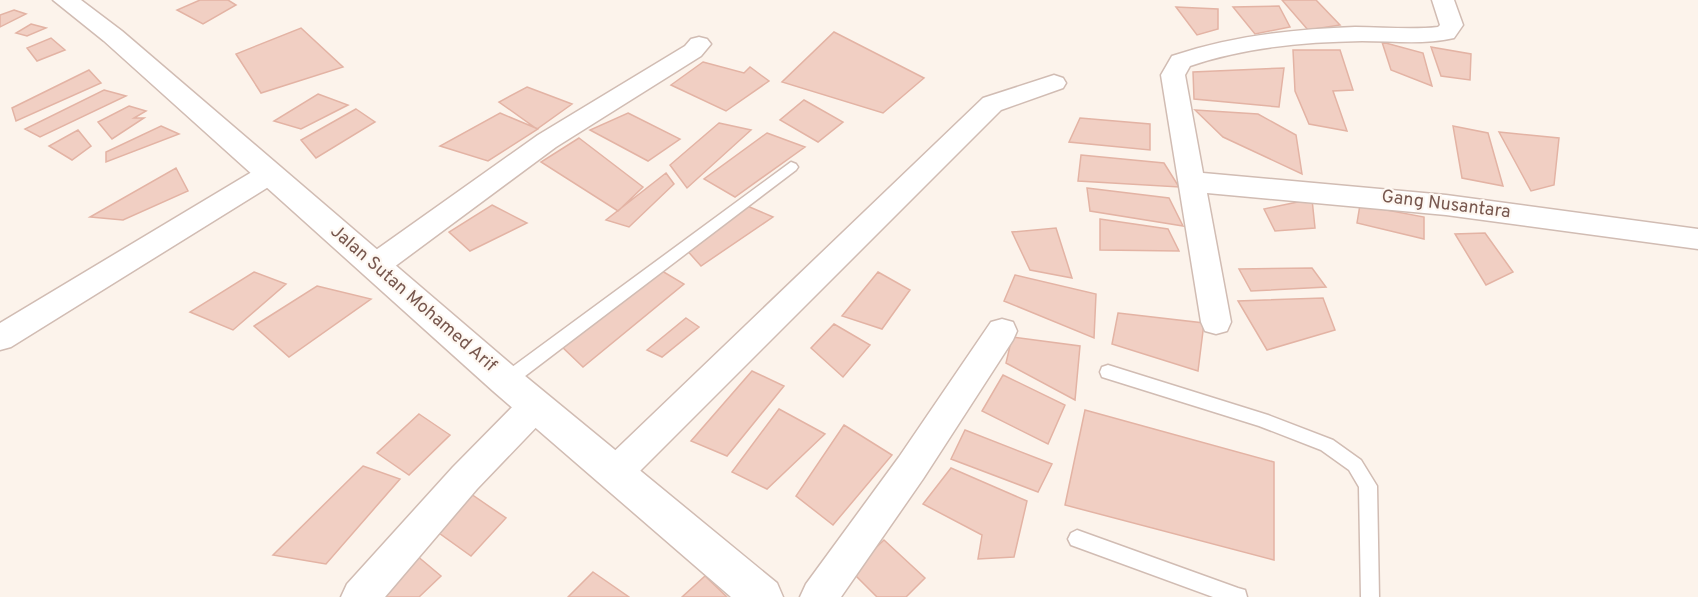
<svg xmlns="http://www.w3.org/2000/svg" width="1698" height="597" viewBox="0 0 1698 597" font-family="Overpass,sans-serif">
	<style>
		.building { fill: #f1cfc3; stroke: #e3b3a4; stroke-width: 1.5 }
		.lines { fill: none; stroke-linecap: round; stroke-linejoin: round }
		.service-casing { stroke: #d1bcb3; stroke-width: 3 }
		.minor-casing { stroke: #d1bcb3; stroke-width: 3 }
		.tertiary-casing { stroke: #d1bcb3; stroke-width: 3 }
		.service { fill: #fff; fill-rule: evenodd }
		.minor { fill: #fff; fill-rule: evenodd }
		.tertiary { fill: #fff; fill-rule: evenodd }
		.labels { text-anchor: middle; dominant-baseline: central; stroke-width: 4.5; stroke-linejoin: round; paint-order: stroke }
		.street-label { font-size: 18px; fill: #77574e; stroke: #fef8f2 }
	</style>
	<rect width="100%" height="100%" fill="#fcf3eb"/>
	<path class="building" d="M200 0H228L236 5 203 24 177 10Z
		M1282 0H1316L1340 25 1308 30Z
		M1279 6 1290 27 1255 34 1233 7Z
		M1176 7 1218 9V29L1197 35Z
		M14 10 26 14 0 27V15Z
		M31 24 46 28 27 36 16 33Z
		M301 28 343 67 261 93 236 54Z
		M834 32 924 78 883 113 782 82Z
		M51 38 65 50 37 61 27 48Z
		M1382 42 1423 53 1432 86 1391 70Z
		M1431 47 1471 54 1470 80 1441 76Z
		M1293 50H1340L1353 90 1333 91 1347 131 1309 124 1295 91Z
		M703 62 744 73 750 67 769 81 726 111 671 85Z
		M1284 68 1279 107 1194 99 1193 72Z
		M89 70 101 83 16 121 12 108Z
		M527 87 572 104 537 129 499 102Z
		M104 90 126 96 40 137 25 129Z
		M318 94 348 105 301 129 274 121Z
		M804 100 843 122 818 142 780 120Z
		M129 106 146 111 134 118H144L112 139 98 122Z
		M356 109 375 122 316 158 301 140Z
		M1195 110 1258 114 1296 135 1302 174 1223 137Z
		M500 113 538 129 488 161 440 146Z
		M628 113 680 139 648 161 590 130Z
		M1080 118 1150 124V150L1069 142Z
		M719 123 751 130 687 188 670 165Z
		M161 126 179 134 106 162V152Z
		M1453 126 1488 133 1503 186 1462 178Z
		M78 130 91 146 72 160 49 146Z
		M1499 132 1559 138 1554 185 1531 191Z
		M767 133 805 147 735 197 704 179Z
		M579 138 643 187 618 211 541 162Z
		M1081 155 1164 163 1179 187 1078 181Z
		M176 168 188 191 123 220 90 217Z
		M666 173 674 184 629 227 606 220Z
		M1087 188 1169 198 1183 226 1090 211Z
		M1312 199 1315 228 1275 231 1264 209Z
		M492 205 527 223 470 251 449 232Z
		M745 205 773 217 701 266 684 247Z
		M1360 205 1424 217V239L1357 223Z
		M1100 219 1168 229 1179 251 1100 250Z
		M1056 228 1072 278 1030 270 1012 232Z
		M1485 233 1513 272 1486 285 1455 234Z
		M657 268 684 284 583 367 558 343Z
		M1312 268 1326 287 1251 291 1239 269Z
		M254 272 286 284 233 330 190 312Z
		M878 272 910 290 882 329 842 316Z
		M1015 275 1096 294 1094 338 1004 301Z
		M317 286 371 299 289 357 254 326Z
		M1323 298 1335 330 1267 350 1238 301Z
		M1118 313 1204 323 1198 371 1112 344Z
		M686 318 699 327 662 357 647 350Z
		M834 324 870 345 843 377 811 348Z
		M1012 337 1080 346 1075 400 1006 363Z
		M752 371 784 386 727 456 691 441Z
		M1003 375 1065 405 1048 444 982 411Z
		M779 409 825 434 767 489 732 472Z
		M1085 410 1274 462V560L1065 505Z
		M419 414 450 435 409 475 377 453Z
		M844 425 892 455 833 525 796 496Z
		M965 430 1052 464 1038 492 951 459Z
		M363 466 400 479 326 564 273 555Z
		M951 468 1027 501 1014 557 978 559 982 535 923 504Z
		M458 485 506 518 471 556 432 528Z
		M884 540 925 578 906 597H877L851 571Z
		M416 555 441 576 419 597H371Z
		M593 572 629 597H568Z
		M705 576 727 597H682Z"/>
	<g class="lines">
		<g class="service-casing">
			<path id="service" d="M791 162 796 164 798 167 796 170 512 386 506 388 500 386 498 381 500 376Z
				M1108 365 1268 415 1333 440 1361 460 1377 486 1379 597H1361L1359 487 1349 470 1321 450 1259 426 1102 377 1100 372 1102 367Z
				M1077 530 1238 588 1245 590 1247 597H1213L1071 545 1068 539 1071 533Z"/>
		</g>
		<g class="minor-casing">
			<path id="minor" d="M1432 0H1454L1463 25 1454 38C1424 45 1393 41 1362 41 1304 42 1245 47 1190 66L1185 75 1203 173 1446 195 1698 229V249L1446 215 1207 193 1231 322 1227 331 1216 334 1205 331 1201 322 1161 75 1172 56C1231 36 1293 29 1355 27 1383 27 1411 30 1438 27L1440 25Z
				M699 37 707 39 711 44 701 56 556 147 386 273 376 276 366 273 361 265 366 257 538 135 685 46 691 39Z
				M1054 75 1063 78 1066 83 1063 88 1001 110 627 484 615 488 603 484 598 473 603 462 983 98Z
				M269 165 278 167 282 174 278 181 11 347 0 350V323L260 167Z
				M1002 319 1013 322 1017 331 1013 340 923 479 841 597H800L806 584 899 457 991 322Z
				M535 392 547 396 551 406 547 416 477 489 385 597H341L347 584 453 467 523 396Z"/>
		</g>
		<g class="tertiary-casing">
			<path id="tertiary" d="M53 0H81L122 31 519 371 777 583 783 597H731L493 391 104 41Z"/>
		</g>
		<use href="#service" class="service"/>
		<use href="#minor" class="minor"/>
		<use href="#tertiary" class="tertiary"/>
	</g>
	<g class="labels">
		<g class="street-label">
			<text transform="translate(1446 205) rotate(7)">Gang Nusantara</text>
			<text transform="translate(413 299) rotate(41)">Jalan Sutan Mohamed Arif</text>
		</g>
	</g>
</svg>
